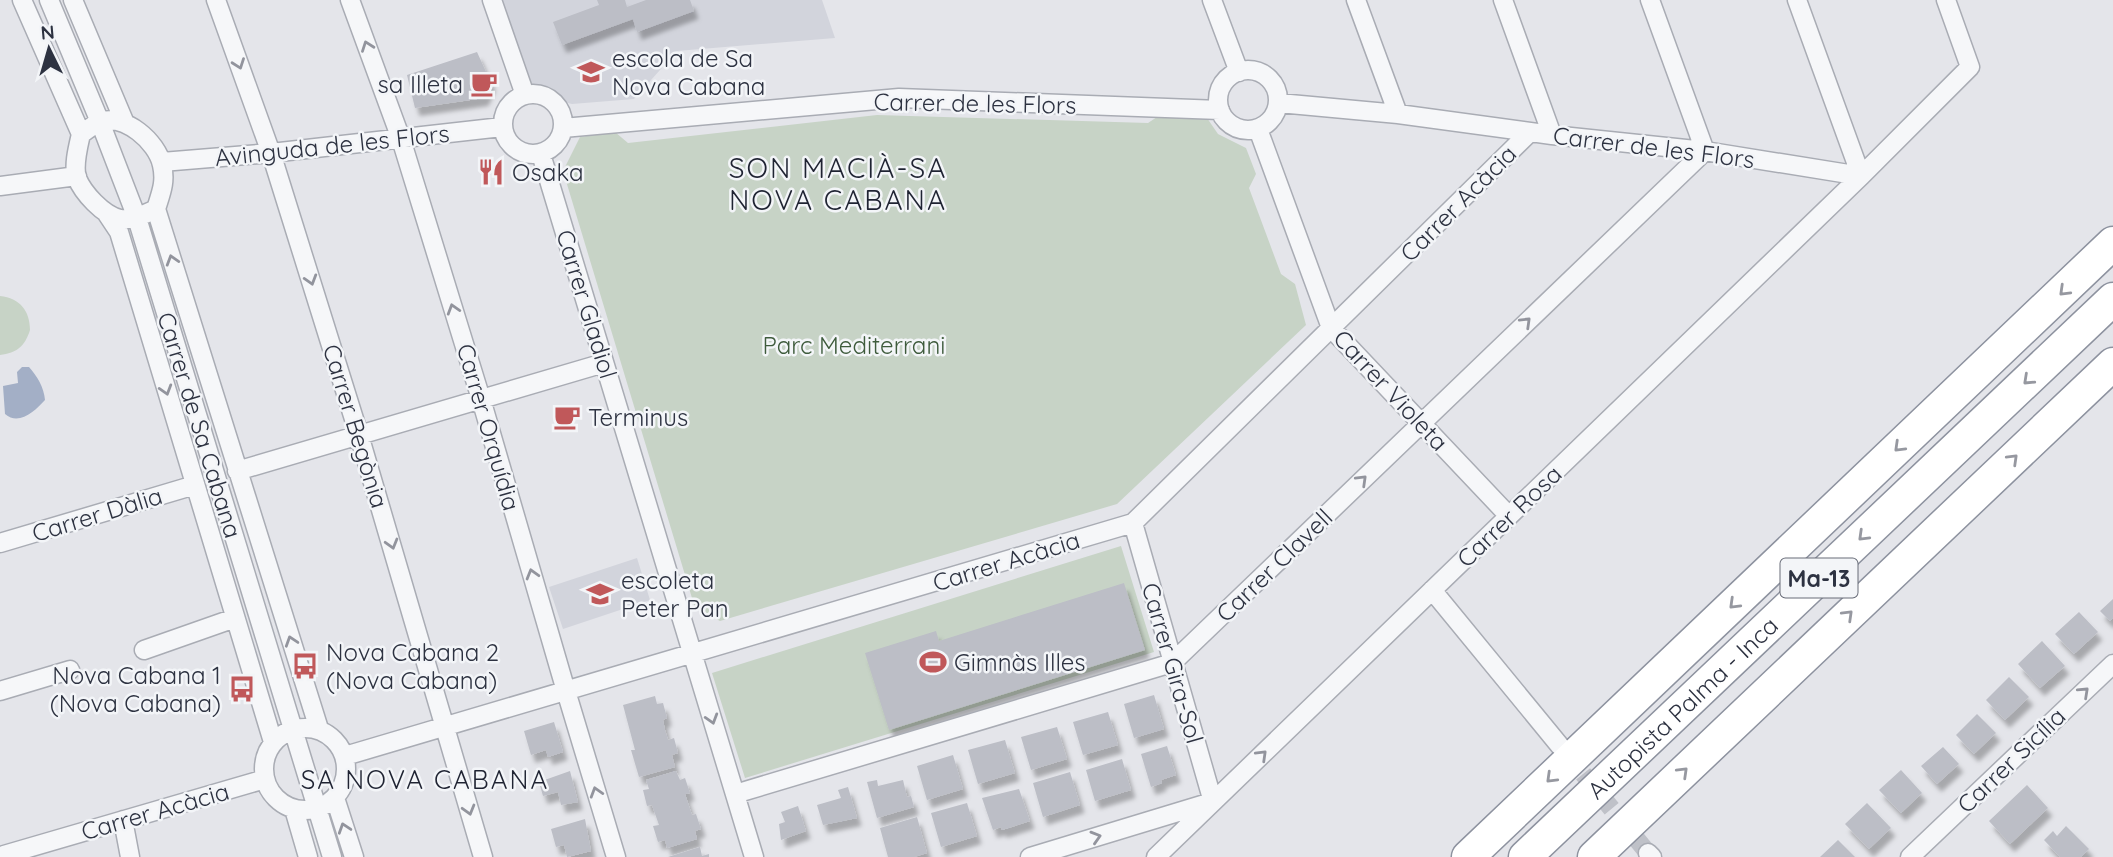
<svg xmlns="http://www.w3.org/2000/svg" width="2113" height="857" viewBox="0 0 2113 857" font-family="Quicksand,sans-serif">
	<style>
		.built { fill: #d2d4dc }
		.green { fill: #c7d3c6 }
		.water { fill: #a3afc6 }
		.building { fill: #bcbec6; filter: url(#shadow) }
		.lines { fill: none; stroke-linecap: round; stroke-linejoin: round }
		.street-tunnel { stroke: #bfc1c8; stroke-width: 18; stroke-dasharray: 18 9; stroke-linecap: butt }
		.street-casing { stroke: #a9acb4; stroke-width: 21 }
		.highway-casing { stroke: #8d929f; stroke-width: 35 }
		.street { stroke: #f6f7f9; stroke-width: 18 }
		.highway { stroke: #fff; stroke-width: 32 }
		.oneway { stroke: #92949d }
		.oneway2 { stroke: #9698a0 }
		.labels { text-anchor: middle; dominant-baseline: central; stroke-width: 5; stroke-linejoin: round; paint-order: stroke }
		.shield { fill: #f3f5f8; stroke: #686c78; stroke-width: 2 }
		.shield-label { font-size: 23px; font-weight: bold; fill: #2d3241 }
		.poi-label { font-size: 24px; fill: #2d3241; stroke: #f3f5f8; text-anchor: start }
		.street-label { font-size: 24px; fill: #2d3241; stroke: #f3f5f8 }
		.park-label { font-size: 24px; fill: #3e5b3c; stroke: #f3f5f8 }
		.neighbourhood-label { font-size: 26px; letter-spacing: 2px; fill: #1f2332; stroke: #f3f5f8 }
		.quarter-label { font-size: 28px; letter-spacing: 2px; fill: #1f2332; stroke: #f3f5f8 }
	</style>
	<defs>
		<filter id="shadow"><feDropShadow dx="4.5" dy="8" stdDeviation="2" flood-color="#0004"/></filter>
	</defs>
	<rect width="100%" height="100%" fill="#e4e5ea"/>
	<path class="built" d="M501 0H822L835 38 677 51 634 99 572 104 531 94Z
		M637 558 650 600 563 629 549 587Z"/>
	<path class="green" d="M1163 113 1207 118 1218 134 1246 148 1256 174 1249 188 1281 274 1295 284 1306 325 1117 504 720 621 695 608 563 171 580 137 615 132 628 143 877 115 1148 123Z
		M0 296C20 298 30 311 30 330 25 346 17 353 0 355Z
		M1121 546 1154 652 745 778 712 673Z"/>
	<path class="water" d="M22 367H29C37 376 44 387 45 400 35 411 19 426 5 414L3 386 18 383 17 372Z"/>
	<path class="building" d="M597 0H625L627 7 646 0H690L694 11 637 32 633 19 562 45 553 22 599 5Z
		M477 52 491 83 484 98 415 108 407 75Z
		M1124 583 1145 650 889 730 865 653 936 631 939 641Z
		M2113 599V618L2110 621 2100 611Z
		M2079 612 2098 632 2074 654 2055 634Z
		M2042 641 2065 666 2040 688 2018 664Z
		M2009 677 2029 697 2005 720 1986 700Z
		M1154 695 1164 729 1134 738 1124 704Z
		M655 696 657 704 663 703 667 718 663 720 665 730 668 740 674 738 678 753 672 755 675 767 639 777 631 750H635L623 705Z
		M1108 712 1118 745 1083 755 1073 722Z
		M1977 714 1996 733 1974 754 1956 735Z
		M554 722 563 752 548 757 546 750 531 755 524 731Z
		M1057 727 1067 759 1031 770 1021 737Z
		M1005 740 1015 773 978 784 968 750Z
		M1167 746 1176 775 1161 780 1162 783 1151 787 1141 754Z
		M1943 747 1959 764 1937 784 1921 766Z
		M953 755 963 789 927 800 917 766Z
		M1122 759 1131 790 1095 801 1086 770Z
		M1901 770 1922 793 1901 813 1879 790Z
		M570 771 578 802 561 805 558 792 543 796 539 782Z
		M676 771 680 780 685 778 690 793 685 794 692 815 696 814 701 829 695 831 697 839 667 848 665 840 658 842 653 826 659 825 652 805 647 806 643 790 649 789 646 780Z
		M1070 772 1080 805 1043 817 1033 783Z
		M877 780 878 786 903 780 907 797 911 796 914 807 877 818 867 782Z
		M2027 785 2048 808 2010 844 1989 821Z
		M848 787 857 818 823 825 817 805 841 798 838 790Z
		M1019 789 1030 821 1002 830 1001 827 993 830 982 798Z
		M967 803 977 836 941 847 931 813Z
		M1867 803 1891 828 1869 849 1845 824Z
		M798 806 806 831 781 840 779 824 785 822 781 812Z
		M917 817 927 853 914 857H888L880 828Z
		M585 819 591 851 567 857 564 845 556 847 551 829Z
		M2066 826 2089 849 2081 857H2060L2044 840 2053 831 2057 836Z
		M1838 840 1855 857H1820Z
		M700 847 702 856 709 854V857H668Z"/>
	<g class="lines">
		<path class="street-tunnel" d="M1566 753 1648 853"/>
		<g class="street-casing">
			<path id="street" d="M22 0 81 134
				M49 0 100 122 137 218 332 857
				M73 0 124 121
				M216 0 271 153 359 435 483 857
				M350 0 401 139 481 399 566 691 616 857
				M492 0 525 95
				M1212 0 1239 72
				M1356 0 1398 114
				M1503 0 1552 135
				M1797 0 1861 176
				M1218 100a30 30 0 1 1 60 0a30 30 0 1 1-60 0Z
				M503 124a30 30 0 1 1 60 0a30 30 0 1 1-60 0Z
				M1279 103 1398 114 1552 135 1705 151 1861 176
				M563 128 899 98 1220 110
				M1258 129 1331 328 1509 516
				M541 154 754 857
				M162 162 271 153 502 127
				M0 186 77 176
				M156 209C145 214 132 221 120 219 103 215 83 193 77 178 73 166 78 147 81 134 86 131 93 125 99 122 125 113 157 142 162 165 166 182 161 193 156 209L319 729
				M107 214 119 232 273 742
				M237 471 604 363
				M1133 523 1213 802
				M0 543 195 485
				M1432 590 1560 746
				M144 650 235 618
				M0 691 70 670
				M264 769a41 41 0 1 1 82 0a41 41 0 1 1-82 0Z
				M345 756 1133 523 1530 132
				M735 794 1172 663 1705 151 1650 0
				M335 798 354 857
				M294 809 308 857
				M123 820 130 857
				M1648 853 1652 857
				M4 855 265 779
				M1030 857 1208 803
				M1156 857 1861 176 1970 67 1946 0
				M1910 857 2113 664"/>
		</g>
		<g class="highway-casing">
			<g id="highway">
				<path d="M1468 857 2113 243"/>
				<path id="s1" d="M1525 857 2113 299"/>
				<path d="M1594 857 2113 364"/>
			</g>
		</g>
		<use href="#street" class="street"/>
		<use href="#highway" class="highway"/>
	</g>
	<defs><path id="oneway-chevron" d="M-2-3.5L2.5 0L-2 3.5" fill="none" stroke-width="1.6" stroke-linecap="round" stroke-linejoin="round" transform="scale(1.75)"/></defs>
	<g class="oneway">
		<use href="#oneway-chevron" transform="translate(367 46) rotate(-110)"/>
		<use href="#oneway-chevron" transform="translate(239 64) rotate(70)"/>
		<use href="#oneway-chevron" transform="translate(172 260) rotate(-107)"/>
		<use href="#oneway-chevron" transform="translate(311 280) rotate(73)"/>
		<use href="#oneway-chevron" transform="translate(453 309) rotate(-107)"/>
		<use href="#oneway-chevron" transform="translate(1526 322) rotate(-44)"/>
		<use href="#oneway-chevron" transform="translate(166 390) rotate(73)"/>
		<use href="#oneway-chevron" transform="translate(1362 480) rotate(-44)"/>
		<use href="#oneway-chevron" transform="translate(392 544) rotate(74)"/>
		<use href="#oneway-chevron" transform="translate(532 574) rotate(-106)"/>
		<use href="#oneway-chevron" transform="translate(291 641) rotate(-108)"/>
		<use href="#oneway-chevron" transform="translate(2084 692) rotate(-43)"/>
		<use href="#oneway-chevron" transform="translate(712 719) rotate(73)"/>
		<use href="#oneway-chevron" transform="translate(1262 755) rotate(-44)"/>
		<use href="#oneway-chevron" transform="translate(596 792) rotate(-107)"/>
		<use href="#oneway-chevron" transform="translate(469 810) rotate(74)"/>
		<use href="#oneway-chevron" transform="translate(344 828) rotate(-108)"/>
		<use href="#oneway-chevron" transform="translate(1096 837) rotate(-17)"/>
	</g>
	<g class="oneway2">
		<use href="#oneway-chevron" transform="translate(2064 291) rotate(136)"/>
		<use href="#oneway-chevron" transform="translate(2028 380) rotate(137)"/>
		<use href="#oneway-chevron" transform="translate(1899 447) rotate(136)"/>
		<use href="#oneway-chevron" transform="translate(2013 459) rotate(-44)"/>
		<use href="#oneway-chevron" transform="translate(1863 536) rotate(136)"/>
		<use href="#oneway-chevron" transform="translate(1734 604) rotate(136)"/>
		<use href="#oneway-chevron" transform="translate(1848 615) rotate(-44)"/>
		<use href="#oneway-chevron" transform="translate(1683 772) rotate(-44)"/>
		<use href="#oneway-chevron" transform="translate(1551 778) rotate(136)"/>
	</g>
	<defs>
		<g id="school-bare" transform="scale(2.1)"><path d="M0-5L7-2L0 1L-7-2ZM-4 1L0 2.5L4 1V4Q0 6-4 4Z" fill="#c0585a" stroke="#f3f5f8" stroke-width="2.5" paint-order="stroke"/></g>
		<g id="cafe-bare" transform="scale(2.1)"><path d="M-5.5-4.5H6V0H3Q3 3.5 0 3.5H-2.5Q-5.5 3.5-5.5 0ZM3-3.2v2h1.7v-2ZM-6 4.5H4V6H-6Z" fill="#c0585a" stroke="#f3f5f8" stroke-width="2.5" paint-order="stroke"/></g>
		<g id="restaurant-bare" transform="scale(2.1)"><path d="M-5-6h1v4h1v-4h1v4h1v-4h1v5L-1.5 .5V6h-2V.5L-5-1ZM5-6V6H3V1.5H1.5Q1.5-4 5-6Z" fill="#c0585a" stroke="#f3f5f8" stroke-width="2.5" paint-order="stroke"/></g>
		<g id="stadium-bare" transform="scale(2.1)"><path d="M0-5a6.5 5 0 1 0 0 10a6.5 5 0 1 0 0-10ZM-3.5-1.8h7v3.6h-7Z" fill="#c0585a" stroke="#f3f5f8" stroke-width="2.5" paint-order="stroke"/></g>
		<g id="bus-bare" transform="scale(2.1)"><path d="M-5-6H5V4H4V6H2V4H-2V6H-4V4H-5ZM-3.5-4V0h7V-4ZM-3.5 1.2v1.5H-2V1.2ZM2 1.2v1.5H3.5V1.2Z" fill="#c0585a" stroke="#f3f5f8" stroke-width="2.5" paint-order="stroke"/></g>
	</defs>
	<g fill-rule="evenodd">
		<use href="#school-bare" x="591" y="72"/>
		<use href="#cafe-bare" x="484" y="84"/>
		<use href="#restaurant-bare" x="491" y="172"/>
		<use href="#cafe-bare" x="567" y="417"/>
		<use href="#school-bare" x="600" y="594"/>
		<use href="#stadium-bare" x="933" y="662"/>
		<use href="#bus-bare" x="305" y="666"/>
		<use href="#bus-bare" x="242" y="689"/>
	</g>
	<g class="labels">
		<rect class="shield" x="1780.5" y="558.5" width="77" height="39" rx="5"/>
		<g class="shield-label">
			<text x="1819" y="578">Ma-13</text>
		</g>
		<g class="poi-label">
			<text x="612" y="58">escola de Sa<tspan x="612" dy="28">Nova Cabana</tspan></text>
			<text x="463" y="84" text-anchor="end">sa Illeta</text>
			<text x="512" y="172">Osaka</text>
			<text x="588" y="417">Terminus</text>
			<text x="621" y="580">escoleta<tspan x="621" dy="28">Peter Pan</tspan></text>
			<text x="326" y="652">Nova Cabana 2<tspan x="326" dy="28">(Nova Cabana)</tspan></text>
			<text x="954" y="662">Gimnàs Illes</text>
			<text x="221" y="675" text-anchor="end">Nova Cabana 1<tspan x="221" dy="28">(Nova Cabana)</tspan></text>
		</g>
		<g class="street-label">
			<text transform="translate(975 103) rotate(1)">Carrer de les Flors</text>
			<text transform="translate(332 145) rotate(-6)">Avinguda de les Flors</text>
			<text transform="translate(1654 147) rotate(7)">Carrer de les Flors</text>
			<text transform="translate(1458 203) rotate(-45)">Carrer Acàcia</text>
			<text transform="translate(587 304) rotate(73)">Carrer Gladiol</text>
			<text transform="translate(1391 390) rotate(47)">Carrer Violeta</text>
			<text transform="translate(200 425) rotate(73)">Carrer de Sa Cabana</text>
			<text transform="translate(356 426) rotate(73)">Carrer Begònia</text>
			<text transform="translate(489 427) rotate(74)">Carrer Orquídia</text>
			<text transform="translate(97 514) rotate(-17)">Carrer Dàlia</text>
			<text transform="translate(1509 516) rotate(-44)">Carrer Rosa</text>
			<text transform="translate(1006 561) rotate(-17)">Carrer Acàcia</text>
			<text transform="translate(1274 565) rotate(-44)">Carrer Clavell</text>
			<text transform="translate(1173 663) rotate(74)">Carrer Gira-Sol</text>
			<text stroke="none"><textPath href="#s1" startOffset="217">Autopista Palma - Inca</textPath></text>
			<text transform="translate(2011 760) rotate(-44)">Carrer Sicília</text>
			<text transform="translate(155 811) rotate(-16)">Carrer Acàcia</text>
		</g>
		<g class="park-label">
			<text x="854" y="345">Parc Mediterrani</text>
		</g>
		<g class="neighbourhood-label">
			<text x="425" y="779">SA NOVA CABANA</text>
		</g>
		<g class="quarter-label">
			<text x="838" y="167">SON MACIÀ-SA<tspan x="838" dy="32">NOVA CABANA</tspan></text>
		</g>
	</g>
	<g transform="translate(49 49) rotate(355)" stroke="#f3f5f8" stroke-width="5" paint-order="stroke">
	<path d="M0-5L12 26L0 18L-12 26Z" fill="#2d3241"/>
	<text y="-10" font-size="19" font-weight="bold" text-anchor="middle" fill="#2d3241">N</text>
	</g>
</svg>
